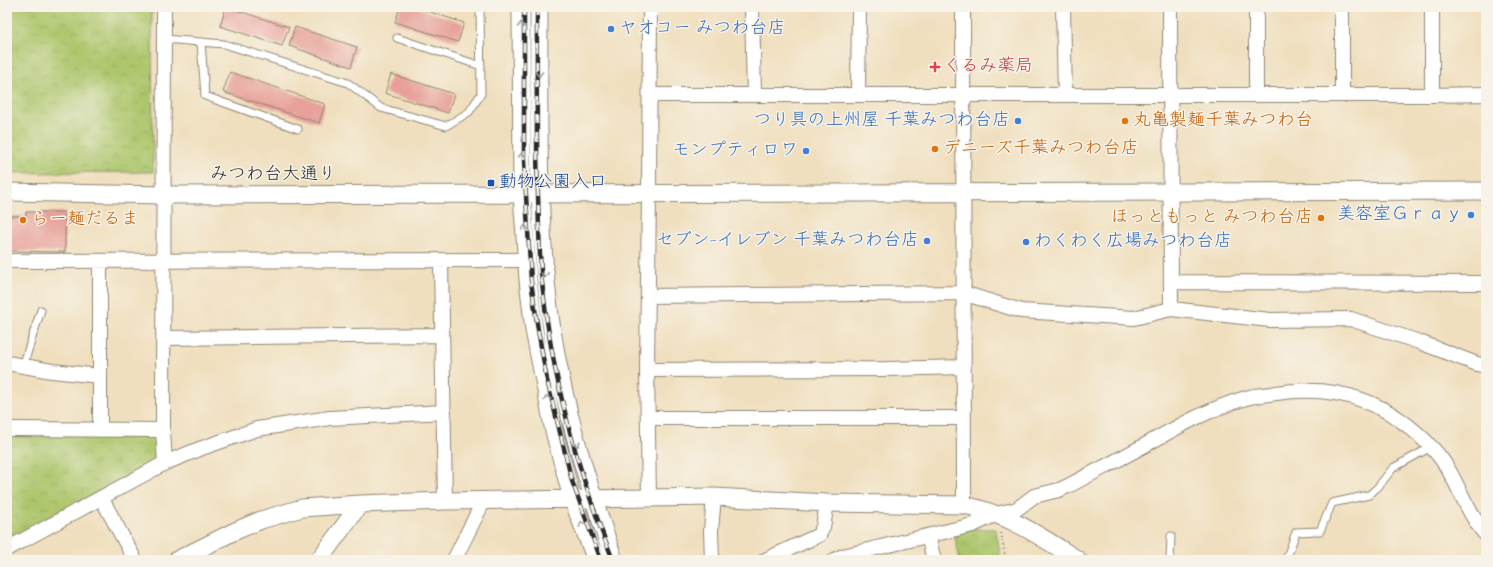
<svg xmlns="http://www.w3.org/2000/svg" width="1493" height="567" viewBox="0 0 1493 567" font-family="'Indie Flower','Klee One',sans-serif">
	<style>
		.park { fill: url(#park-crowns); stroke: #6c784c }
		.building { fill: #e7a19a }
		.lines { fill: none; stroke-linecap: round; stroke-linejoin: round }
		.service-casing { stroke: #8e8574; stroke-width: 9 }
		.minor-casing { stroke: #8e8574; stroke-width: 16 }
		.tertiary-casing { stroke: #8e8574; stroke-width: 19 }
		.path { stroke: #8e8574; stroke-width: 2.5; stroke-dasharray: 1 3; stroke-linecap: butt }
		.service { stroke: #fff; stroke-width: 7 }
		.minor { stroke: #fff; stroke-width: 14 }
		.tertiary { stroke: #fff; stroke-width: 17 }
		.rail-casing { stroke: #2b2b2b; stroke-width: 4.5 }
		.rail { stroke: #f7f3e8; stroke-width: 3; stroke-dasharray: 9; stroke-linecap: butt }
		.oneway { stroke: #a0a0a0 }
		.shop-dot { fill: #3f7fe0; stroke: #f7f3e8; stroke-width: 1.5 }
		.health-dot { fill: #e0444e; stroke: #f7f3e8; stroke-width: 1.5 }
		.food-dot { fill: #e8710a; stroke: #f7f3e8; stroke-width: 1.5 }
		.transit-dot { fill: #1a4fb4; stroke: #f7f3e8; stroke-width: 1.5 }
		.labels { text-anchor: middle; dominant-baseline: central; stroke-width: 3; stroke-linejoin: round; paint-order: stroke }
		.shop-label { font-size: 18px; fill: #366cbe; stroke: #f7f3e8; text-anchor: end }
		.health-label { font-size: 18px; fill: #be3a42; stroke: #f7f3e8; text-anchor: start }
		.food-label { font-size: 18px; fill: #c56008; stroke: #f7f3e8; text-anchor: start }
		.street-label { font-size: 18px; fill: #2b2b2b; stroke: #f7f3e8 }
		.transit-label { font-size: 18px; fill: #164399; stroke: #f7f3e8; text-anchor: start }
	</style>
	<defs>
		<pattern id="park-crowns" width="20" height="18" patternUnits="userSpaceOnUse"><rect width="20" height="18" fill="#adc66c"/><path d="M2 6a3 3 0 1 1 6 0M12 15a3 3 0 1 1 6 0" fill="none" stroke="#95aa5e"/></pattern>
	</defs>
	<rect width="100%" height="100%" fill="#f7f3e8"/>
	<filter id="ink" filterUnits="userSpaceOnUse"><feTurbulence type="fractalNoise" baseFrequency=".025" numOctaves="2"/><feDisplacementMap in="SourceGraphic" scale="8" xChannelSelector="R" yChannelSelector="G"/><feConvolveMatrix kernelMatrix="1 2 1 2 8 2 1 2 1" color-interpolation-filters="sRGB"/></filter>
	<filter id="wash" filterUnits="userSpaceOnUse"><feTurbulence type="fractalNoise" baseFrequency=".012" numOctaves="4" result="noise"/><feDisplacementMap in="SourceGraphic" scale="16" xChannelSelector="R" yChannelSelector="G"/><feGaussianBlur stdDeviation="0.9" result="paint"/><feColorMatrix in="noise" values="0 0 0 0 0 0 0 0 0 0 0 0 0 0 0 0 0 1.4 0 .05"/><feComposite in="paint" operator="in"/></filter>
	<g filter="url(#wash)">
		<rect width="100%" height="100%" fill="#f0dfbe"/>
		<path class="park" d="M7 7H152L153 172 7 173Z
			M7 433H156L160 438 162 459 7 540Z
			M971 529H996L1001 560H960L954 533Z"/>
		<g id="blocks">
			<path class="building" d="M226 7 289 27 282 46 220 26Z
				M400 7H415L464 23 458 42 395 22Z
				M295 27 357 47 351 67 289 46Z
				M230 72 325 104 319 123 223 92Z
				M391 74 454 94 448 113 385 93Z
				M26 212H65V252L7 251V216H26Z"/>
		</g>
	</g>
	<g filter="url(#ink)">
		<use href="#blocks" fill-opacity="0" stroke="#8e8574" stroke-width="1"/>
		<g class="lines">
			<g class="service-casing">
				<path id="service" d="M397 38 481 66
					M164 39 224 44 348 83 381 108 446 126 469 112 481 94 480 7
					M201 42 205 96 298 129
					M23 366 41 310
					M1170 560 1171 536
					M1286 560 1296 532 1320 531 1332 503 1369 495 1378 487 1393 468 1431 447"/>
			</g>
			<g class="minor-casing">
				<path id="minor" d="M164 7 163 430 165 463
					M752 7 754 95
					M963 7 964 505
					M1063 7 1065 94
					M1170 7 1171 309
					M1256 7V94
					M1342 7V94
					M1432 7V95
					M650 95H1432L1486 94
					M858 95 859 7
					M7 261 527 260
					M100 261V430
					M441 261 445 501
					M1171 282 1486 283
					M648 296 963 293 1021 311 1134 318 1171 309 1270 320 1351 319 1422 343 1477 364 1486 366
					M164 338 442 335
					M7 363 52 371 100 376
					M647 370 887 369 963 367
					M648 418H963
					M7 429 163 430
					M649 498 647 370 649 193 650 7
					M102 499 135 560
					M928 536 934 560
					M7 549 165 463 202 448 257 429 330 418 444 412
					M454 560 484 500
					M712 560 711 531 714 497
					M765 560 819 535 823 527 827 503
					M835 560 843 556 973 525 997 514 1017 509 1034 496 1059 490 1070 485C1096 471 1122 458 1147 444 1179 426 1211 408 1246 398 1256 395 1266 395 1276 393 1340 384 1390 402 1434 450 1457 475 1464 510 1486 535"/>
			</g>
			<g class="tertiary-casing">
				<path id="tertiary" d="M521 7 522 194 528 280 534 330 554 431 572 498 596 560
					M539 7C539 115 536 223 552 330 564 409 588 484 614 560
					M7 192 165 195 1486 191
					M177 560 233 532 261 520 302 508 360 504 445 501 714 497 827 503 964 505C1008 514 1040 536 1078 560
					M319 560 360 504"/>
			</g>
			<path class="path" d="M1001 533 1006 560"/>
			<use href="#service" class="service"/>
			<use href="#minor" class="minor"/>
			<use href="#tertiary" class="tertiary"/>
			<g class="rail-casing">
				<path id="rail" d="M524 7V161L531 281 538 330 547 380 572 481 601 560
					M537 7C537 70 536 132 538 195 539 224 539 253 542 282 552 377 577 471 613 560"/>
			</g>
			<use href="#rail" class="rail"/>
		</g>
		<defs><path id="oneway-chevron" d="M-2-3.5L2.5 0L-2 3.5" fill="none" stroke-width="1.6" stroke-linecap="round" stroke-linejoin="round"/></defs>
		<g class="oneway">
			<use href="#oneway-chevron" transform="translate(521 25) rotate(-90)"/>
			<use href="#oneway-chevron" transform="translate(539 74) rotate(90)"/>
			<use href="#oneway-chevron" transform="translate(522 155) rotate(-90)"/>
			<use href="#oneway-chevron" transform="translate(525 228) rotate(-95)"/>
			<use href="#oneway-chevron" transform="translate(545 275) rotate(86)"/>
			<use href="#oneway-chevron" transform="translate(547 398) rotate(-101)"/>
			<use href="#oneway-chevron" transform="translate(577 444) rotate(74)"/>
			<use href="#oneway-chevron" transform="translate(582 524) rotate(-111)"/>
		</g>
	</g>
	<g class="shop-dot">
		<circle cx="611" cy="29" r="4"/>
		<circle cx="1018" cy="121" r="4"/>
		<circle cx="806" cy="151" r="4"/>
		<circle cx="1471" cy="215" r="4"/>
		<circle cx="927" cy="241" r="4"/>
		<circle cx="1026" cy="242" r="4"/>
	</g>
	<path class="health-dot" d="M933 61h4v4h4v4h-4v4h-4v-4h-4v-4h4z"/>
	<g class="food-dot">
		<circle cx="1125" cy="121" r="4"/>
		<circle cx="935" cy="149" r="4"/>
		<circle cx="1321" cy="218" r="4"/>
		<circle cx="23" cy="220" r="4"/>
	</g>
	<rect class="transit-dot" x="487" y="179" width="8" height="8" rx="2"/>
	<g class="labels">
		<g class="shop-label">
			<text x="619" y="29" text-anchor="start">ヤオコー みつわ台店</text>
			<text x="1010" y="121">つり具の上州屋 千葉みつわ台店</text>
			<text x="798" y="151">モンプティロワ</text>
			<text x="1463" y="215">美容室Ｇｒａｙ</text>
			<text x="919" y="241">セブン-イレブン 千葉みつわ台店</text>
			<text x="1034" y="242" text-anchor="start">わくわく広場みつわ台店</text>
		</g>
		<g class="health-label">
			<text x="943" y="67">くるみ薬局</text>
		</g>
		<g class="food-label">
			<text x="1133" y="121">丸亀製麺千葉みつわ台</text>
			<text x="943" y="149">デニーズ千葉みつわ台店</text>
			<text x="1313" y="218" text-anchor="end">ほっともっと みつわ台店</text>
			<text x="31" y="220">らー麺だるま</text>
		</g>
		<g class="street-label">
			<text x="273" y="175">みつわ台大通り</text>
		</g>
		<g class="transit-label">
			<text x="499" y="183">動物公園入口</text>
		</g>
	</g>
	<rect width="1493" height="567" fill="none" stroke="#f7f3e8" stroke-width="24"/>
</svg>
